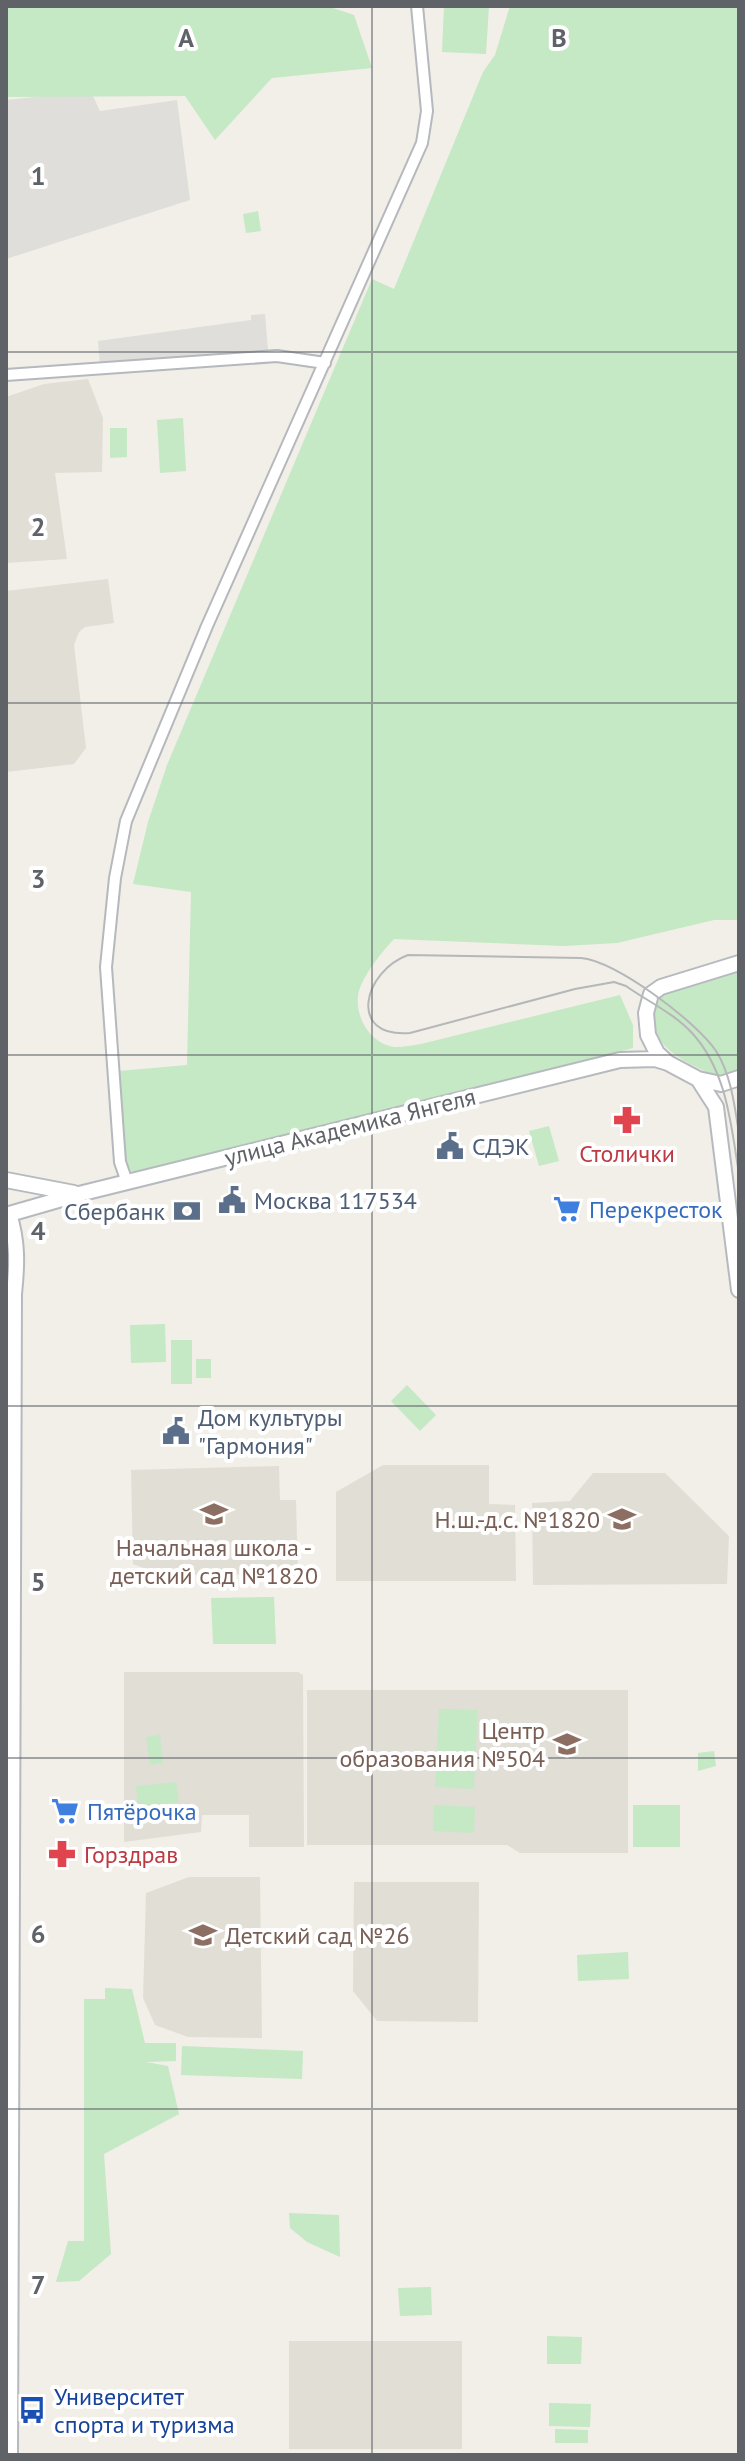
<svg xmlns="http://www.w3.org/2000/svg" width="745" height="2461" viewBox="0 0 745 2461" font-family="'PT Sans',sans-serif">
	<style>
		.industrial { fill: #e0deda }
		.education { fill: #e1ded6 }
		.green { fill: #c5e8c5 }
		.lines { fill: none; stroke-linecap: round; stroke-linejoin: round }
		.street-casing { stroke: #b5b8bc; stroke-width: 14 }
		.secondary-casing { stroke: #b6babf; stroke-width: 18 }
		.street { stroke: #fff; stroke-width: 10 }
		.secondary { stroke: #fff; stroke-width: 14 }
		.tram { stroke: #b6b7b8; stroke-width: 2 }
		.grid { fill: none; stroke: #5f6368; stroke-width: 2; stroke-opacity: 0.55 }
		.labels { text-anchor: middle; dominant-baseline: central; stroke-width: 8; stroke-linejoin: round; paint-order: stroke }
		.street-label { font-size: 24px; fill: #5f6368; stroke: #fff }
		.service-label { font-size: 24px; fill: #4e5e75; stroke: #fff; text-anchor: start }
		.health-label { font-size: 24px; fill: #be3a42; stroke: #fff }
		.shop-label { font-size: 24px; fill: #366cbe; stroke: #fff; text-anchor: start }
		.education-label { font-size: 24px; fill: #785e54; stroke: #fff; text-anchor: end }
		.transit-label { font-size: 24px; fill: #164399; stroke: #fff; text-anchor: start }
		.grid-label { font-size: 26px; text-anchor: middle; font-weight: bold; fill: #5f6368; stroke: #fff; stroke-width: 8; stroke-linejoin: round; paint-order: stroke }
	</style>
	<rect width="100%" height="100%" fill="#f1efe8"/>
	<path class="industrial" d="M83 92 92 94 100 111 177 100 190 200 6 259V100Z
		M265 314 268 350 100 366 98 341 251 320V315Z"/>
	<path class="education" d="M88 379 103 418 102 472 55 473 67 559 6 563V397L44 384Z
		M108 579 114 623 85 627 79 632 74 645 86 748 74 764 6 772V591Z
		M383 1465H489V1504L515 1505 516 1581H336V1492Z
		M279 1466 280 1500H296L298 1574 161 1575 133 1564 131 1470Z
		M593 1473H665L729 1536 727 1584 533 1585 532 1503 570 1501Z
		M124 1672H298L303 1675 304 1847H249V1815H202L201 1832 124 1842Z
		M307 1690H628V1853H520L507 1845H307Z
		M189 1877H260L262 2038 188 2037 155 2025 143 1998 146 1893Z
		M354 1882H479L478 2022 377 2021 353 1991Z
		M289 2341H462V2449H289Z"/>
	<path class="green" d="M6 6H327L354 15 372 68 272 78 215 140 185 96 6 97Z
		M444 6H489L486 54 442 52Z
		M510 6H739V920H714L617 943 564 946 394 939C381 953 369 968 361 985 350 1010 368 1045 396 1047 404 1047 413 1045 421 1044L620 995 633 1025V1048L444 1098 133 1172 125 1170 119 1071 187 1065 191 892 133 884 148 822 167 765 372 279 394 289 483 72 495 55Z
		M258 211 261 231 246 233 243 214Z
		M183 418 186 471 160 473 157 420Z
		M110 428H127V457L110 458Z
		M739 969V1069C721 1081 710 1074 692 1065 661 1048 643 1030 661 994Z
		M549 1126 559 1161 539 1166 529 1131Z
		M165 1324 166 1362 131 1363 130 1325Z
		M171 1340H192V1384H171Z
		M196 1359H211V1378H196Z
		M407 1385 436 1415 420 1431 391 1401Z
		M274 1597 276 1644H213L211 1598Z
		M439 1709 478 1710 474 1789 435 1787Z
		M160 1735 163 1763 150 1765 146 1737Z
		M714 1751 716 1766 698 1771V1753Z
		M176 1782 179 1802 138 1807 136 1786Z
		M434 1805 475 1807 474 1833 433 1831Z
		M633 1805H680V1847H633Z
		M628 1952 629 1979 578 1981 577 1955Z
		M105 1988 132 1989 145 2043H176V2061L146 2062 168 2066 179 2114 104 2154 111 2254 79 2281 56 2282 68 2241H84V1999H105Z
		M182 2046 303 2051 302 2079 181 2075Z
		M289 2213 339 2215 340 2257 307 2242 290 2228Z
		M431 2287 432 2315 400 2316 398 2288Z
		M547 2336 582 2337 581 2364H547Z
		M549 2403 591 2404 590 2427 549 2426Z
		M555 2429 588 2430V2443H555Z"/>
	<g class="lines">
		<g class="street-casing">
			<path id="street" d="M6 375 277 356 325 363
				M127 1182 120 1162 106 967 115 878 126 821 207 626 422 143 427 111 417 6"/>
		</g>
		<g class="secondary-casing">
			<path id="secondary" d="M739 963 661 987 651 994 646 1013 648 1035 657 1053 668 1063 698 1079 721 1084 739 1078
				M698 1079 716 1107 739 1290
				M6 1180 74 1193
				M9 1214C18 1242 17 1265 14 1294L10 2455
				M6 1215 79 1194 620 1060 655 1059 668 1063"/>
		</g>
		<use href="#street" class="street"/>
		<use href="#secondary" class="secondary"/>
		<path class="tram" d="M739 1134C735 1108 731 1074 716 1051 698 1023 615 960 581 958L408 955C364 971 346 1038 410 1033L575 989 614 982 626 986C647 1001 675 1014 692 1033 727 1071 731 1125 739 1174"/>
	</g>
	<path class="grid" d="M372 6V2455M6 352H739M6 703H739M6 1055H739M6 1406H739M6 1758H739M6 2109H739"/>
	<defs>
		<g id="pharmacy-bare" transform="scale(2.16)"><path d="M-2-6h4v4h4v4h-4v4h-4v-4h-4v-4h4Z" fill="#e0444e" stroke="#fff" stroke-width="2.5" paint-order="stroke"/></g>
		<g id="civic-bare" transform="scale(2.16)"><path d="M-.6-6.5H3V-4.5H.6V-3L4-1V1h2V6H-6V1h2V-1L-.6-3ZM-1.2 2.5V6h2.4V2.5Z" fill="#5c6f8a" stroke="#fff" stroke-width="2.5" paint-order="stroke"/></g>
		<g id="supermarket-bare" transform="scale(2.16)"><path d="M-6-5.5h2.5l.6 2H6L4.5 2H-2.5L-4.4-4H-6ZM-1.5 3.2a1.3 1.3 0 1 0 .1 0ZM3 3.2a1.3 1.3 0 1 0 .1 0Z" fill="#3f7fe0" stroke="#fff" stroke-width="2.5" paint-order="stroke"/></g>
		<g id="bank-bare" transform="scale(2.16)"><path d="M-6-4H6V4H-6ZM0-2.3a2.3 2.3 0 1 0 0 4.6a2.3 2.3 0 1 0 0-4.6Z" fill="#5c6f8a" stroke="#fff" stroke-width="2.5" paint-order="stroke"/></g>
		<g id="school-bare" transform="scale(2.16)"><path d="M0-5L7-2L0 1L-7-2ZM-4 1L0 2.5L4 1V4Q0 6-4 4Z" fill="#8d6e63" stroke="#fff" stroke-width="2.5" paint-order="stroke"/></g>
		<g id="bus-bare" transform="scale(2.16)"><path d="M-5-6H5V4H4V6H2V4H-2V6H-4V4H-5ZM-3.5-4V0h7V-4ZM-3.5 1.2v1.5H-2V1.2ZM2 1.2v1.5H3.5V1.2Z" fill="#1a4fb4" stroke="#fff" stroke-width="2.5" paint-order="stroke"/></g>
	</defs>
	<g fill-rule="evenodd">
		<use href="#pharmacy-bare" x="627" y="1120"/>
		<use href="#civic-bare" x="450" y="1146"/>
		<use href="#civic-bare" x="232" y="1200"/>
		<use href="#supermarket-bare" x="567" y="1209"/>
		<use href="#bank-bare" x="187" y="1211"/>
		<use href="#civic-bare" x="176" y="1431"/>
		<use href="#school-bare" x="214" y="1514"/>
		<use href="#school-bare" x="622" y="1519"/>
		<use href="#school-bare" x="567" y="1744"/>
		<use href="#supermarket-bare" x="65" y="1811"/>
		<use href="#pharmacy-bare" x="62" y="1854"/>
		<use href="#school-bare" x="203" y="1935"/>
		<use href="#bus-bare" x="32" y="2410"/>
	</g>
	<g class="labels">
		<g class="street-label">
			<text transform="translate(350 1127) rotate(-14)">улица Академика Янгеля</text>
		</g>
		<g class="service-label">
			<text x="472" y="1146">СДЭК</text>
			<text x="254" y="1200">Москва 117534</text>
			<text x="165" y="1211" text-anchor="end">Сбербанк</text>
			<text x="198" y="1417">Дом культуры<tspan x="198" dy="28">"Гармония"</tspan></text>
		</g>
		<g class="health-label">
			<text x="627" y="1153">Столички</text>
			<text x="84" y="1854" text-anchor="start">Горздрав</text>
		</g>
		<g class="shop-label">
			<text x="589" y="1209">Перекресток</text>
			<text x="87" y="1811">Пятёрочка</text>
		</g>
		<g class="education-label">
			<text x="600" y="1519">Н.ш.-д.с. №1820</text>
			<text x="214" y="1547" text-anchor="middle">Начальная школа -<tspan x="214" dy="28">детский сад №1820</tspan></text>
			<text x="545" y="1730">Центр<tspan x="545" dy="28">образования №504</tspan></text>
			<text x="225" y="1935" text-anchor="start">Детский сад №26</text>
		</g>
		<g class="transit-label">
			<text x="54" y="2396">Университет<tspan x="54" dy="28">спорта и туризма</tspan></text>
		</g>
	</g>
	<g class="grid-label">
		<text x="186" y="47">A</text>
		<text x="559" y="47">B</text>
		<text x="38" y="185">1</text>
		<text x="38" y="536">2</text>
		<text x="38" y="888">3</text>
		<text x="38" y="1240">4</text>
		<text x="38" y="1591">5</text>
		<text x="38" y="1943">6</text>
		<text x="38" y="2294">7</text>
	</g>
	<rect width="745" height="2461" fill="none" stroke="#5f6368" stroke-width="16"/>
</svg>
